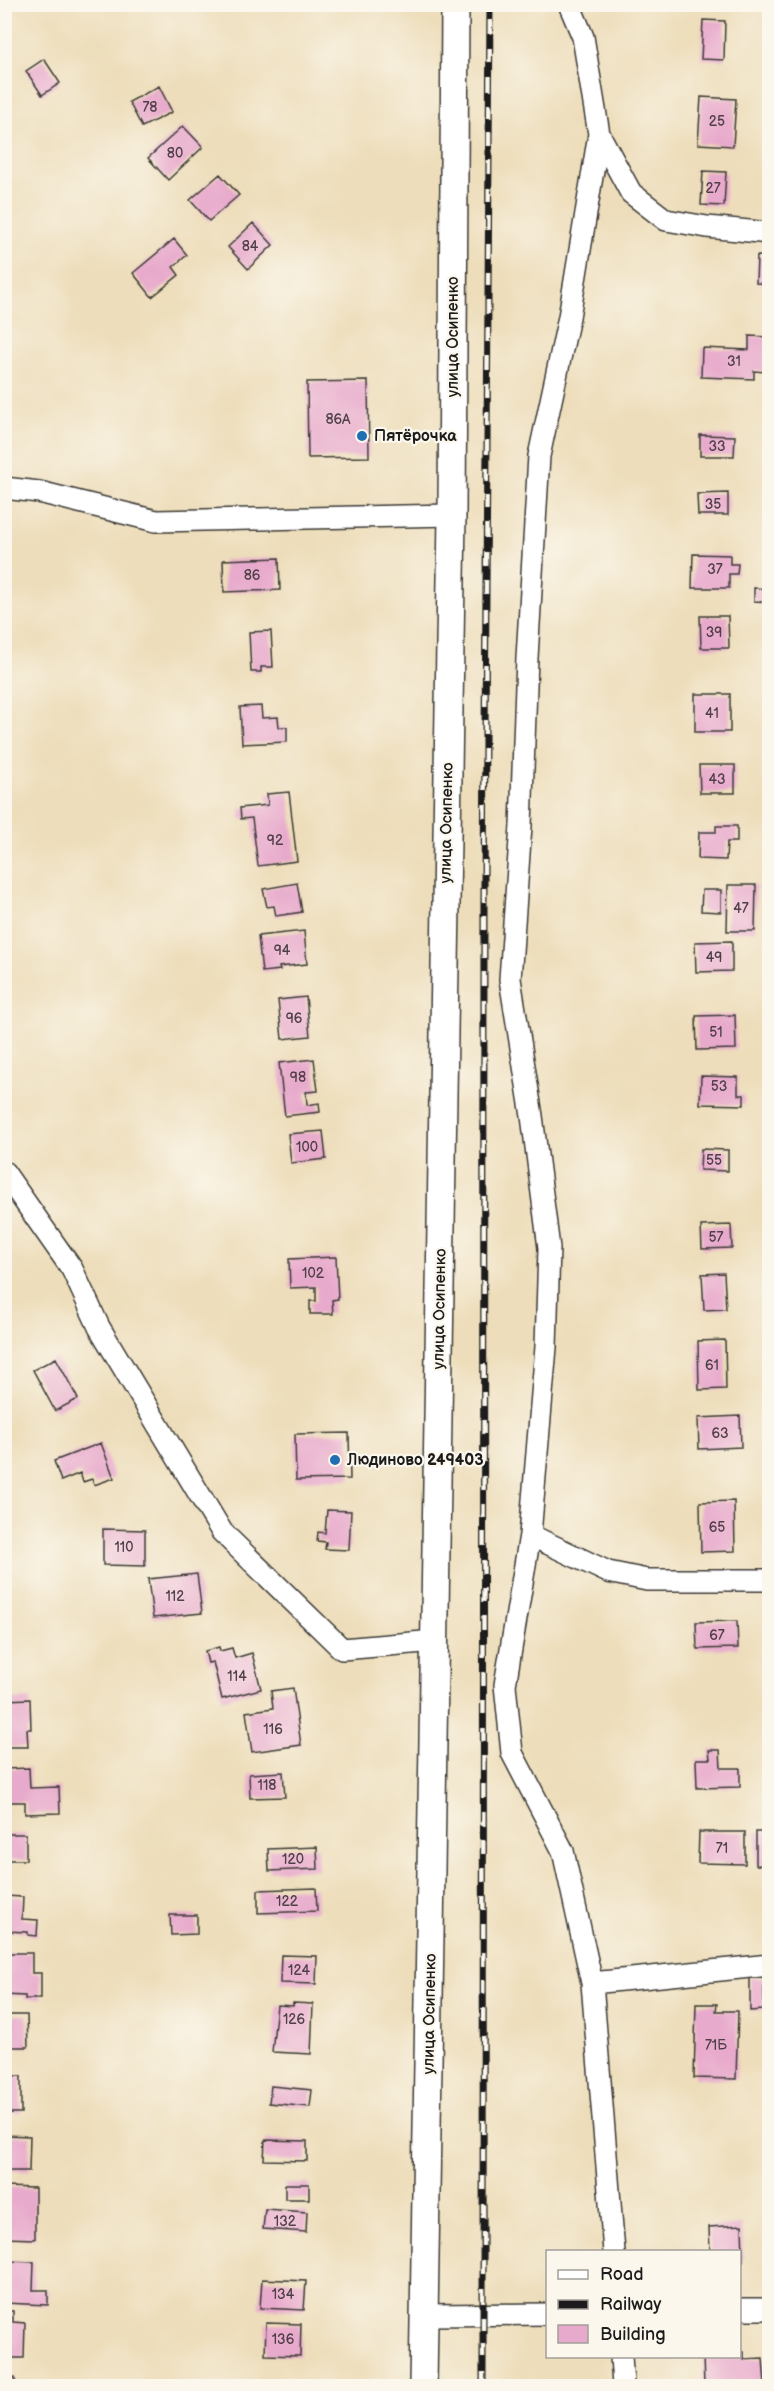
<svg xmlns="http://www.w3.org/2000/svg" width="774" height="2391" viewBox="0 0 774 2391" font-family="'Balsamiq Sans',sans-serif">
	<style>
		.building { fill: #e8aacc }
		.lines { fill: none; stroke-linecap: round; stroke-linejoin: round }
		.minor-casing { stroke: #3b3934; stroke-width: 24 }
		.tertiary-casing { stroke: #3b3934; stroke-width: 30 }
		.minor { stroke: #fff; stroke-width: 21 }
		.tertiary { stroke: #fff; stroke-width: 27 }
		.rail-casing { stroke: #1c1c1c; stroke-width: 7 }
		.rail { stroke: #fbf7ec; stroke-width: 4.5; stroke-dasharray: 14; stroke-linecap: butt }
		.poi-dot { fill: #1f6fb2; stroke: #fbf7ec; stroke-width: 2 }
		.labels { text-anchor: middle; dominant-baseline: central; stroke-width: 4.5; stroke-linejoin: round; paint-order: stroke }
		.number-label { font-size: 14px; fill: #4f4048 }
		.street-label { font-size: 16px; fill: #1c1c1c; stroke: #fbf7ec }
		.poi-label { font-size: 16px; font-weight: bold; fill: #1c1c1c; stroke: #fbf7ec; text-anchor: start }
	</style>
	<rect width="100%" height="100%" fill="#fbf7ec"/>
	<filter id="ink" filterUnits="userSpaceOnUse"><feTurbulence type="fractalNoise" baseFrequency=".0167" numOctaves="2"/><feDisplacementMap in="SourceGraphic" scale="12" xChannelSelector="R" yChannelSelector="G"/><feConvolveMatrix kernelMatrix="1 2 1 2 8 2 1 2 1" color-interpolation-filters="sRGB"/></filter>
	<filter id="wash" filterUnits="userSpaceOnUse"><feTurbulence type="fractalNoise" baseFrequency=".008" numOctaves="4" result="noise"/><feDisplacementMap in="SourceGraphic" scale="24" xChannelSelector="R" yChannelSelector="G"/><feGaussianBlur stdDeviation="1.35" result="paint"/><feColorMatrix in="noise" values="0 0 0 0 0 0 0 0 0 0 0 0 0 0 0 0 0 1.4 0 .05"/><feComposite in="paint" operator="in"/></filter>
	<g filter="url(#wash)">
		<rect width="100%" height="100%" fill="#edddba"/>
		<g id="blocks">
			<path class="building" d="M703 20 725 21 724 60 701 59Z
				M44 59 60 83 42 95 26 71Z
				M159 86 172 112 142 127 129 102Z
				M701 97 736 99 733 146 698 144Z
				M183 126 203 147 168 180 148 158Z
				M703 171 726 172 724 206 701 205Z
				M220 174 239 195 209 221 190 200Z
				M253 223 273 245 248 269 228 247Z
				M174 239 187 255 173 267 179 275 152 297 133 273Z
				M757 256 770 257V284L756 283Z
				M749 336 768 337 766 372 754 371V379L701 377 702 348 749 350Z
				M368 381 369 457 308 458 307 382Z
				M700 435 735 436 734 456H700Z
				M728 493V515H698L697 494Z
				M693 554 730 555V564H738L737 574H729V588H692Z
				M279 558 280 590 224 592 223 560Z
				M754 588 770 589V602L754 601Z
				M700 616H728L729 648H701Z
				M271 631 273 667H261V672H251L249 632Z
				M695 694H730V732H695Z
				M261 706 262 718 278 717 279 727H287V742L242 744 240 707Z
				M699 765H735V793H700Z
				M289 792 297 861 258 866 252 818 241 819 240 808 268 805 267 794Z
				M716 826H737V842H727L726 860 698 859 699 832H716Z
				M297 883 302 912 276 916 274 906 267 907 263 889Z
				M728 885H756L755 931H727Z
				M702 890H721V912L701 911Z
				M304 931 307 964 279 967 280 970 262 972 258 936Z
				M732 941V971L696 972 695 942Z
				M306 997 310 1036 282 1039 278 1000Z
				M735 1015 736 1049 697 1050 696 1016Z
				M314 1059 318 1091 306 1092 307 1105 319 1103 320 1112 285 1116 279 1063Z
				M701 1076 738 1077V1095H744V1105L700 1104Z
				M323 1131 326 1159 291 1163 288 1134Z
				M701 1149 728 1150V1171L700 1170Z
				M731 1225 732 1248 702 1249 701 1226Z
				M336 1257 338 1299 332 1300 333 1314H310V1301H316V1287L290 1288 289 1259Z
				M724 1273 726 1309 704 1310 702 1274Z
				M725 1340 726 1389 699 1390 698 1341Z
				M56 1358 78 1399 55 1411 33 1370Z
				M740 1416 741 1447 699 1449 698 1418Z
				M349 1433 350 1479 296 1480 295 1434Z
				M101 1443 114 1478 94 1485 92 1479 83 1482 80 1473 61 1481 54 1461Z
				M734 1501 735 1551 701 1552 700 1502Z
				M327 1510 351 1511 349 1550 325 1549 326 1542 317 1541 318 1532 325 1533Z
				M103 1529 145 1530V1566L103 1565Z
				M197 1574 202 1613 153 1618 148 1579Z
				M737 1621 738 1648 697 1649 696 1622Z
				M219 1647 220 1651 232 1648 235 1658 252 1653 261 1689 222 1699 213 1662 208 1663 205 1651Z
				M293 1688 301 1745 252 1752 246 1712 273 1708 271 1691Z
				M30 1699 31 1729H27L28 1747H4V1700Z
				M709 1750H720L721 1768H740V1787L697 1788 696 1759H710Z
				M29 1768 30 1788 59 1787 60 1813 25 1814V1802H4V1769Z
				M283 1772 285 1797 250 1798 249 1774Z
				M699 1832H745V1864L698 1863Z
				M756 1832H770V1866L756 1865Z
				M4 1834H26V1860H4Z
				M317 1847 318 1869 269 1871 268 1849Z
				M316 1888 317 1911 258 1913V1890Z
				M4 1896 23 1897 22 1919 38 1920 37 1936 28 1935V1932L4 1931Z
				M170 1915H197V1934L171 1935Z
				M4 1953H32V1973H41V1999H25V1996L4 1995Z
				M281 1955 317 1956 316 1984 280 1983Z
				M750 1978H764V2010L750 2011Z
				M293 2003 313 2004 311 2054 272 2052 277 2005 293 2006Z
				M696 2004H717L716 2011H738L736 2079 694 2078Z
				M4 2015H27L28 2047H4Z
				M4 2076H21V2113H4Z
				M271 2086 312 2090 310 2107 269 2103Z
				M4 2135 30 2136 29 2171H4Z
				M265 2140 307 2141V2161L264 2160Z
				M285 2184H309V2199H285Z
				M4 2187 35 2188V2239L4 2238Z
				M265 2209 307 2212 306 2232 263 2229Z
				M742 2225 743 2261 740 2262V2252H710L709 2227Z
				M4 2261 34 2262 33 2290H48V2305L4 2303Z
				M262 2279 306 2281 304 2310 260 2308Z
				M4 2311H13V2322L25 2323 24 2358H4Z
				M266 2323 301 2324 300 2356 265 2355Z
				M740 2352H744V2359L763 2358 765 2386H704L703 2356H740Z
				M4 2378H15V2386H4Z"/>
		</g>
	</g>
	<g filter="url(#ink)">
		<use href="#blocks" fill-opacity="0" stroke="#3b3934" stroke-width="1.5"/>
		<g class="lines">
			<g class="minor-casing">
				<path id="minor" d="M569 4 583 37 599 134 631 193 666 220 707 227 770 233
					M599 134 569 317 539 456 527 658 521 826 510 979 532 1116 549 1248 546 1347 530 1535 505 1685 512 1753 563 1851 592 1983 614 2252
					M4 488 39 492 156 521 452 515
					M4 1172 72 1269 99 1327 222 1532 342 1649 435 1641
					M530 1535 608 1572 647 1580H770
					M592 1983 770 1965
					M740 2309H770
					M425 2315 548 2314
					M621 2356 623 2386"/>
			</g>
			<g class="tertiary-casing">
				<path id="tertiary" d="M423 2386 452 515 455 4"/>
			</g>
			<use href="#minor" class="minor"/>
			<use href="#tertiary" class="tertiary"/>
			<g class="rail-casing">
				<path id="rail" d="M483 2386 484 885 490 4"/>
			</g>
			<use href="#rail" class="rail"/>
		</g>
	</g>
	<g class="poi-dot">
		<circle cx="362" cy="436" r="6"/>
		<circle cx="335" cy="1460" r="6"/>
	</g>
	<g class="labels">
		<g class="number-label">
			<text x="150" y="107">78</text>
			<text x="717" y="121">25</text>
			<text x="175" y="153">80</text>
			<text x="713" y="188">27</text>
			<text x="250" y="246">84</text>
			<text x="734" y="361">31</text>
			<text x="338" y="419">86А</text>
			<text x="717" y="446">33</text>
			<text x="713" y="504">35</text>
			<text x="715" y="569">37</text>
			<text x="252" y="575">86</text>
			<text x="714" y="632">39</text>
			<text x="712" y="713">41</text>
			<text x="717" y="779">43</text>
			<text x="275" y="840">92</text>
			<text x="741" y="908">47</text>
			<text x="282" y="950">94</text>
			<text x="714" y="957">49</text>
			<text x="294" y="1018">96</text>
			<text x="716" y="1032">51</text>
			<text x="298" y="1077">98</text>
			<text x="719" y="1086">53</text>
			<text x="307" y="1147">100</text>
			<text x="714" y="1160">55</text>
			<text x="716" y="1237">57</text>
			<text x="313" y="1273">102</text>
			<text x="712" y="1365">61</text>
			<text x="720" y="1433">63</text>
			<text x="717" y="1527">65</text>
			<text x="124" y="1547">110</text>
			<text x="175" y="1596">112</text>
			<text x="717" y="1635">67</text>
			<text x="237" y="1676">114</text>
			<text x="273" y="1729">116</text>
			<text x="267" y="1785">118</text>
			<text x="722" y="1848">71</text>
			<text x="293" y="1859">120</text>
			<text x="287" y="1901">122</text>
			<text x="299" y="1970">124</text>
			<text x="294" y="2019">126</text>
			<text x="716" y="2045">71Б</text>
			<text x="285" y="2221">132</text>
			<text x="283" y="2294">134</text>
			<text x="283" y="2339">136</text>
		</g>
		<g class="street-label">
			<text transform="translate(453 337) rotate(-90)">улица Осипенко</text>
			<text transform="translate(447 823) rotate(-89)">улица Осипенко</text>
			<text transform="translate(440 1309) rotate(-89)">улица Осипенко</text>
			<text transform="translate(430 2014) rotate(-89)">улица Осипенко</text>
		</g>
		<g class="poi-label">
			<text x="374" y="436">Пятёрочка</text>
			<text x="347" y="1460">Людиново 249403</text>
		</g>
	</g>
	<rect width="774" height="2391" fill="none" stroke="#fbf7ec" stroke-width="24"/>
	<rect x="546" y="2250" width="195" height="108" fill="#fbf7ec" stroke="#a29f99" stroke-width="1.5"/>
	<rect x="558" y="2270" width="30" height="9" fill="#ffffff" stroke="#a29f99" stroke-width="1.5"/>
	<text x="600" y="2280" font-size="18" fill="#1c1c1c">Road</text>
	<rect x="558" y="2300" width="30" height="9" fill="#1c1c1c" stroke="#a29f99" stroke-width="1.5"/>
	<text x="600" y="2310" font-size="18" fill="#1c1c1c">Railway</text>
	<rect x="558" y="2325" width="30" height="18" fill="#e8aacc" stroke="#a29f99" stroke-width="1.5"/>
	<text x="600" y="2340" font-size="18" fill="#1c1c1c">Building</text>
</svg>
